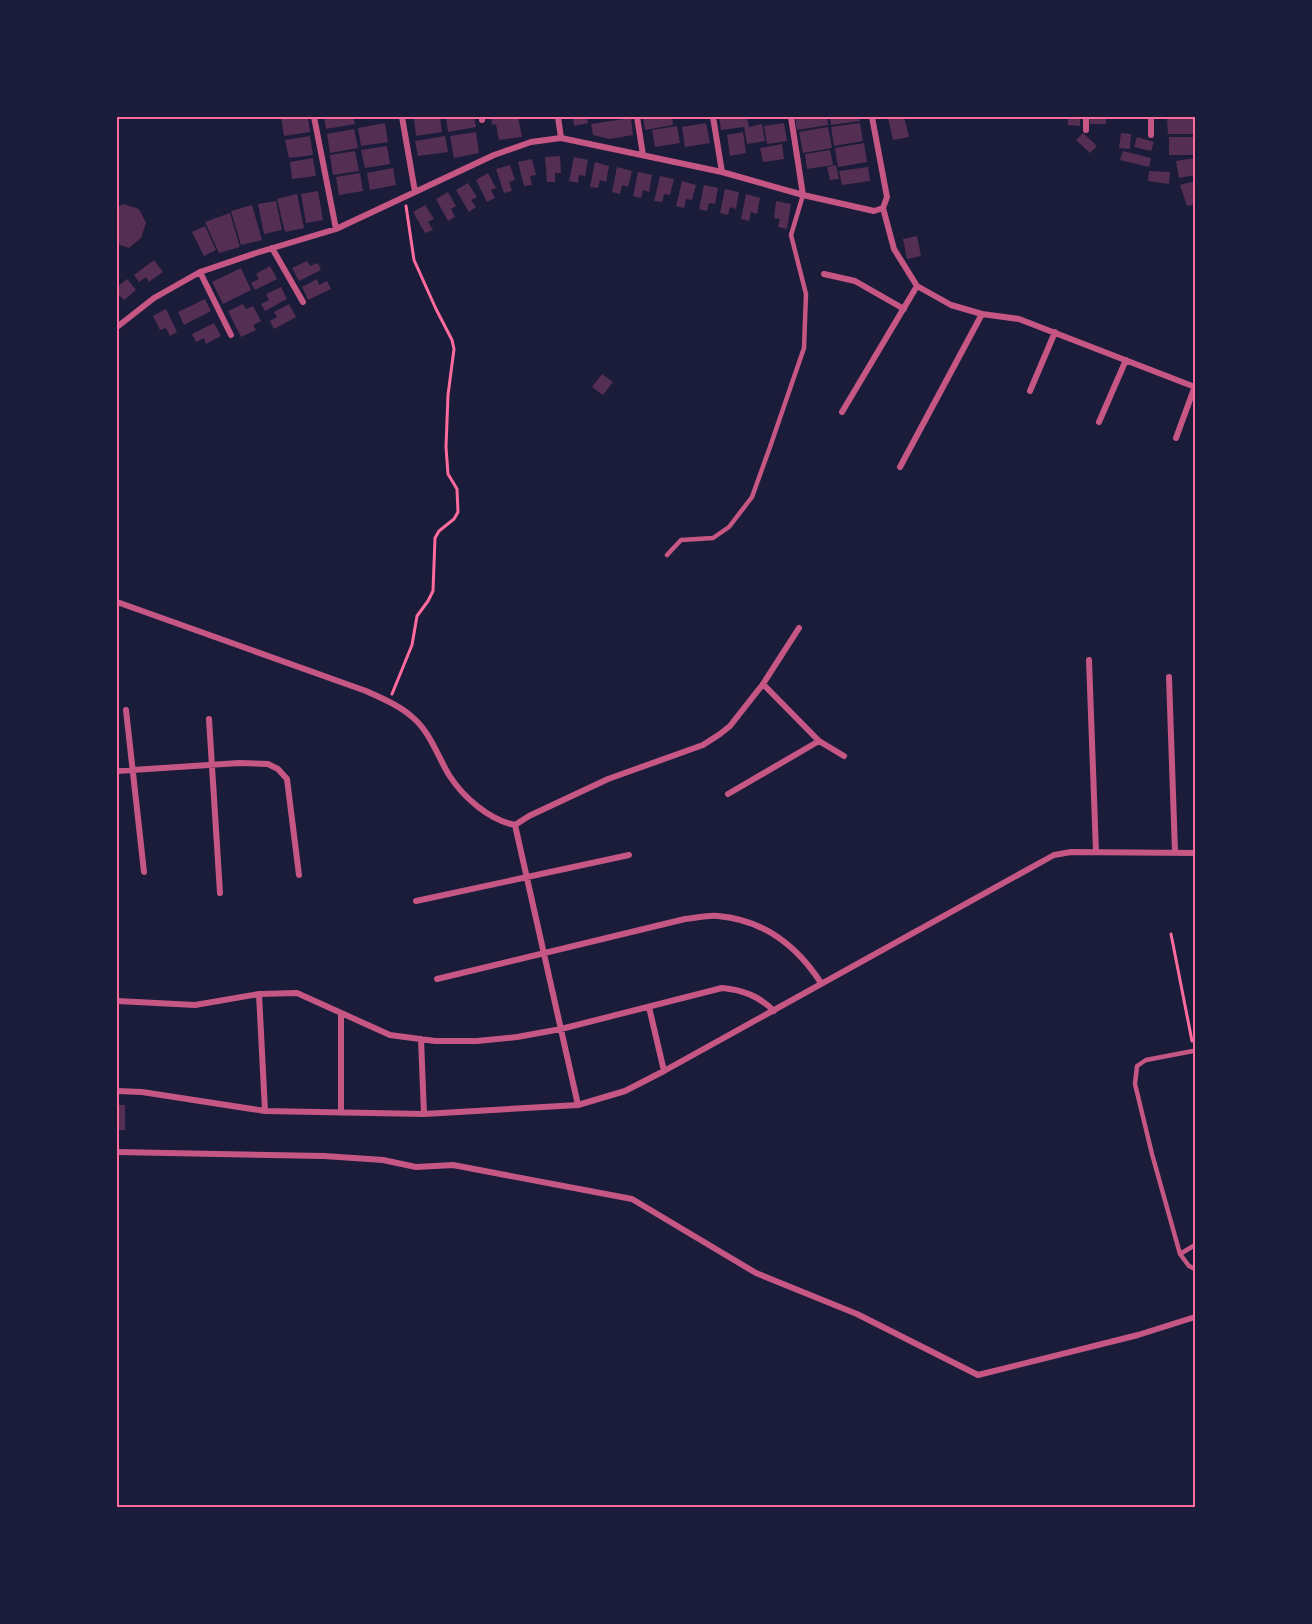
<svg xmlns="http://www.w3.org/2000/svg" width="1312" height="1624" viewBox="0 0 1312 1624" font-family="'Times New Roman',serif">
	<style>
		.building { fill: #542f53 }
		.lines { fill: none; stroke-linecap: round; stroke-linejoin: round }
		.path { stroke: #ff6b9d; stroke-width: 3 }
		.service { stroke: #c65784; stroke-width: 4.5 }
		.minor { stroke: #c65784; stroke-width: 6 }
		.neatline { fill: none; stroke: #ff6b9d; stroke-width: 2 }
	</style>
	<rect width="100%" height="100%" fill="#1b1b3a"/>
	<path class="building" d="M281 117H308L310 132 284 136Z
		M324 117H353L355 124 326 129Z
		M429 117H440L442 132 416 136 414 119Z
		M446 117H474L476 127 448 132Z
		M491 117H518L522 137 499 140 496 124 492 125Z
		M573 117H587L588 123 574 126Z
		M643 117H672L673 125 645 130Z
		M719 117H747L749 127 762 124 765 141 747 144 744 127 721 130Z
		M795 117H827L828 125 797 130Z
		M830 117H859L860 121 831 125Z
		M888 117H904L909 137 893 140Z
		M1068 117H1080V126L1068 125Z
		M1089 117H1106V124H1090Z
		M1194 117V134H1168L1167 118Z
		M631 118 633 135 610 139 593 135 591 124Z
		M385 123 388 142 361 146 358 128Z
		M706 123 710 143 685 147 682 127Z
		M784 123 787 141 767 144 764 126Z
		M860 123 863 141 834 146 831 127Z
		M677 126 680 143 655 147 652 130Z
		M828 127 832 148 803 153 799 132Z
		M354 129 358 148 330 153 327 134Z
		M476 132 479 153 454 158 450 136Z
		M743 132 746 153 730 156 727 135Z
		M1083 133 1097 146 1090 153 1076 140Z
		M1121 133 1131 134 1130 149 1119 148Z
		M310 136 313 155 289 158 285 140Z
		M445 136 448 152 418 156 415 141Z
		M1137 137 1154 142 1151 151 1134 147Z
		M1169 137H1194V155H1169Z
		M864 143 867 162 838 167 835 148Z
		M782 144 784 159 763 162 760 148Z
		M387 146 390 164 365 168 361 150Z
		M830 150 833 165 807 169 805 154Z
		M355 151 359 171 333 175 330 155Z
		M1123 151 1151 158 1149 167 1120 160Z
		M560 156 561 173H555V182H547L545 157Z
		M574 157 588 160 585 176 579 175 578 183 569 181Z
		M313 158 316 176 292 179 290 162Z
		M1195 158V175L1179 178 1176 161Z
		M532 159 536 175 530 176 532 185 524 186 518 162Z
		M595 162 609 166 606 182 600 180 598 188 590 187Z
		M510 165 515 180 509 182 512 191 504 193 496 169Z
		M836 165 839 179 830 180 827 167Z
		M617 167 632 171 628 187 622 185 620 194 612 192Z
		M868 167 870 181 842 185 839 171Z
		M393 168 396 185 370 190 367 173Z
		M1149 171 1170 172 1169 184 1148 181Z
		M638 172 652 175 649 192 643 190 641 198 633 196Z
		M360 173 363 191 339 195 336 177Z
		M488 173 496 188 491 190 495 198 487 202 476 180Z
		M660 176 674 179 670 195 664 194 662 202 654 201Z
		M682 181 696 185 692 200 686 199 684 208 676 206Z
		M1195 181V204L1187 206 1180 185Z
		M468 183 477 197 471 200 476 207 469 212 456 190Z
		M704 185 718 188 715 204 709 203 707 211 699 209Z
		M725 189 739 192 736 209 730 207 728 215 720 213Z
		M318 191 323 220 306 223 301 194Z
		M448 192 456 206 451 209 455 217 448 221 436 199Z
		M297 194 304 228 285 232 277 199Z
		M746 194 760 198 757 214 751 212 749 221 741 219Z
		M276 201 282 230 264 234 258 204Z
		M776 201 791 204 787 229 778 227 780 219 774 218Z
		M123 204 139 209 146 223 141 238 129 248 117 244V207Z
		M252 205 262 240 241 245 231 211Z
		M425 205 434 219 428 222 433 230 425 233 413 212Z
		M230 213 240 247 219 253 205 222Z
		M205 226 216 250 204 256 192 232Z
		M917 236 921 256 907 259 903 239Z
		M154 260 163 272 149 282 146 277 139 282 134 275Z
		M307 261 310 266 318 263 321 270 299 281 292 268Z
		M270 266 277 279 255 290 251 283 259 279 256 274Z
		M241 268 251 290 223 304 212 282Z
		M127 279 136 290 124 300 120 296 117 298V287Z
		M317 279 319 285 327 281 331 289 308 300 302 287Z
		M281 287 287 299 265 311 261 304 269 300 266 294Z
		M205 299 211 311 184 325 178 312Z
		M243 304 246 309 253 306 261 321 253 325 256 330 241 337 228 311Z
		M289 304 296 317 274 329 270 321 277 317 274 312Z
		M166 309 177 332 170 336 166 328 160 330 153 316Z
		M214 323 221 336 206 344 204 338 196 342 192 334Z
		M602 374 613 382 603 395 592 387Z
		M117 1105H125V1130H117Z"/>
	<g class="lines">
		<path class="path" d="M392 694 412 645 417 616 428 601 433 591 435 538 439 531 454 519 458 512 457 489 448 474 446 447 448 395 454 349 452 340 436 309 414 260 406 206
			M1171 934 1192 1041"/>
		<path class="service" d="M667 555 681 540 713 538 729 527 752 497 770 447 804 348 806 294 791 235 803 195
			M1193 1051 1146 1060 1137 1066 1135 1084 1152 1154 1180 1254 1189 1266 1195 1269
			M1180 1254 1195 1245"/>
		<path class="minor" d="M314 117 336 229
			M402 117 415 192
			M482 117V120
			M558 117 561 138
			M637 117 643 155
			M713 117 722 172
			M791 117 803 195
			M872 117 887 197 883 208 894 249 917 286 951 305 982 314 1019 319 1195 387
			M1086 130V117
			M1151 135V117
			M272 248 303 302
			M200 272 231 335
			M824 274 855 281 904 309
			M117 327 154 298 200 272 256 253 336 229 494 155 531 142 561 138 722 172 803 195 874 211 883 208
			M1030 391 1055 332
			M842 412 917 286
			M1099 422 1126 360
			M1176 438 1195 386
			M900 467 982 314
			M117 602 366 691C381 698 399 705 411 716 430 731 437 755 449 775 463 797 489 820 515 825L529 816 608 779 703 745 720 734 730 726 763 684 799 628
			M1089 660 1096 852
			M1169 677 1175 852
			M763 684 819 741 844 756
			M126 710 144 872
			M209 719 220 893
			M117 771 239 763 268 764 278 769 287 779 299 875
			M728 794 819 741
			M515 825 578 1105
			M416 901 629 855
			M437 979 685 919C696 918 708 915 718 916 764 920 797 946 821 983
			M259 994 265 1111
			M117 1001 195 1005 259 994 297 993 390 1035 435 1041H477L517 1037 561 1029 722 988C743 990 759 996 774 1011
			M649 1007 664 1071
			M341 1014V1113
			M421 1039 424 1114
			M117 1091 142 1092 265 1111 424 1114 578 1105 625 1091 664 1071 1054 855 1071 852 1195 853
			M117 1152 324 1156 383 1160 416 1167 453 1165 632 1199 756 1273 857 1314 978 1375 1138 1335 1195 1317"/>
	</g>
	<rect width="1312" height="1624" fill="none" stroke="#1b1b3a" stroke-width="237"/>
	<rect x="118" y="118" width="1076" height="1388" class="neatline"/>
</svg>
